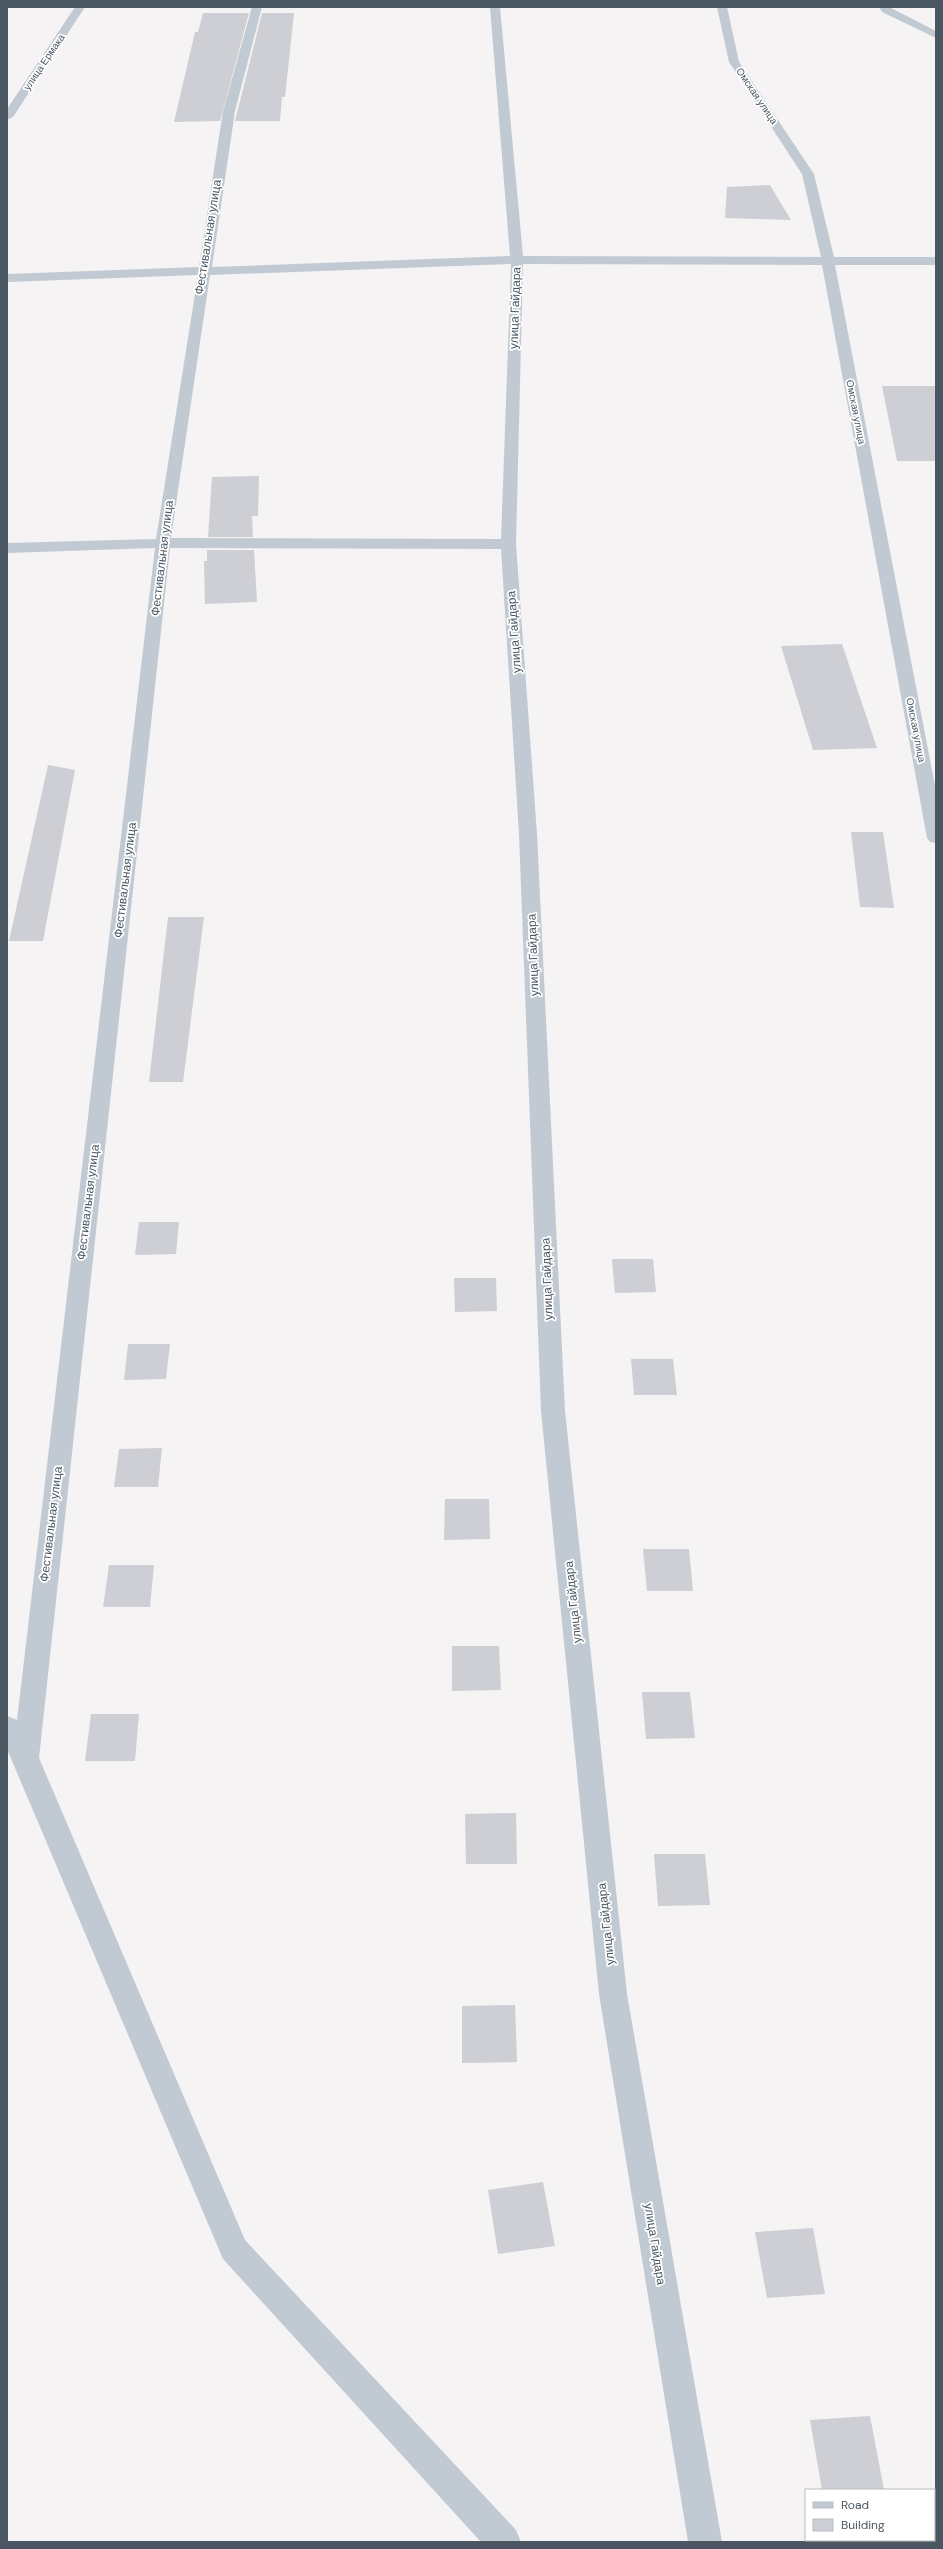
<svg xmlns="http://www.w3.org/2000/svg" width="943" height="2549" viewBox="0 0 943 2549" font-family="'DM Sans',sans-serif">
	<style>
		.building { fill: #cdcfd5 }
		.lines { fill: none; stroke-linecap: round; stroke-linejoin: round }
		.street { fill: #c1cad2; fill-rule: evenodd }
		.labels { text-anchor: middle; dominant-baseline: central; stroke-width: 3.5; stroke-linejoin: round; paint-order: stroke }
		.far-street-label { font-size: 10px; fill: #4a5661; stroke: #fff }
		.street-label { font-size: 12px; fill: #4a5661; stroke: #fff }
	</style>
	<rect width="100%" height="100%" fill="#f5f3f3"/>
	<path class="building" d="M203 13H249L220 121 174 122 195 32H198Z
		M262 13H294L285 97H282L280 121H235Z
		M770 185 791 220 725 218 727 187Z
		M882 386H936V461H897Z
		M259 476 258 516H252L253 537H208L212 477Z
		M207 550H254L257 602 205 604 204 561H207Z
		M842 644 877 748 813 750 781 646Z
		M48 765 75 770 43 941H9Z
		M851 832H883L894 908 860 907Z
		M168 917H204L183 1082H149Z
		M139 1222H179L176 1254 135 1255Z
		M612 1259H653L656 1292 615 1293Z
		M454 1278H496L497 1311 455 1312Z
		M128 1344H170L166 1379 124 1380Z
		M631 1359H673L677 1395H634Z
		M162 1448 158 1487H114L119 1449Z
		M445 1499H489L490 1539 444 1540Z
		M643 1549H689L693 1591H647Z
		M109 1565H154L150 1607H103Z
		M452 1646H499L501 1690 452 1691Z
		M642 1692H690L695 1738 646 1739Z
		M91 1714H139L135 1761H85Z
		M516 1813 517 1864H466L465 1814Z
		M654 1854H705L710 1905 658 1906Z
		M515 2005 517 2062 462 2063V2006Z
		M543 2182 555 2246 498 2254 488 2190Z
		M813 2228 825 2294 767 2298 755 2232Z
		M870 2416 884 2490H822L810 2420Z"/>
	<g class="lines">
		<path class="street" d="M75 7H85L13 117 7 120V109Z
			M252 7H262L235 111 212 267 510 256 490 7H500L523 256 821 257 802 174 729 62 717 7H727L739 62 814 174 834 257H936V265H835L936 791V843L930 842 927 838 822 265 523 264 516 544 537 834 565 1411 627 1994 722 2542H688L599 1994 541 1411 519 834 501 549 170 548 39 1758 245 2240 516 2530 521 2542H481L223 2259 7 1749V1716L17 1720 155 548 7 553V543L156 539 198 275 7 282V274L199 267 223 111ZM511 264 501 539 171 538 210 275Z
			M879 7H889L936 31V38L882 12Z"/>
	</g>
	<g class="labels">
		<g class="far-street-label">
			<text transform="translate(44 62) rotate(-56)">улица Ермака</text>
			<text transform="translate(757 96) rotate(56)">Омская улица</text>
			<text transform="translate(856 412) rotate(79)">Омская улица</text>
			<text transform="translate(916 730) rotate(79)">Омская улица</text>
		</g>
		<g class="street-label">
			<text transform="translate(208 237) rotate(-81)">Фестивальная улица</text>
			<text transform="translate(515 308) rotate(-88)">улица Гайдара</text>
			<text transform="translate(162 558) rotate(-83)">Фестивальная улица</text>
			<text transform="translate(514 632) rotate(-94)">улица Гайдара</text>
			<text transform="translate(125 880) rotate(-83)">Фестивальная улица</text>
			<text transform="translate(533 955) rotate(-92)">улица Гайдара</text>
			<text transform="translate(88 1202) rotate(-83)">Фестивальная улица</text>
			<text transform="translate(547 1279) rotate(-92)">улица Гайдара</text>
			<text transform="translate(51 1524) rotate(-83)">Фестивальная улица</text>
			<text transform="translate(573 1602) rotate(-96)">улица Гайдара</text>
			<text transform="translate(606 1924) rotate(-96)">улица Гайдара</text>
			<text transform="translate(655 2244) rotate(81)">улица Гайдара</text>
		</g>
	</g>
	<rect width="943" height="2549" fill="none" stroke="#4a5661" stroke-width="16"/>
	<rect x="805" y="2489" width="130" height="52" fill="#ffffff" stroke="#b7bbc0"/>
	<rect x="813" y="2502" width="20" height="6" fill="#c1cad2" stroke="#b7bbc0"/>
	<text x="841" y="2509" font-size="12" fill="#4a5661">Road</text>
	<rect x="813" y="2519" width="20" height="12" fill="#cdcfd5" stroke="#b7bbc0"/>
	<text x="841" y="2529" font-size="12" fill="#4a5661">Building</text>
</svg>
